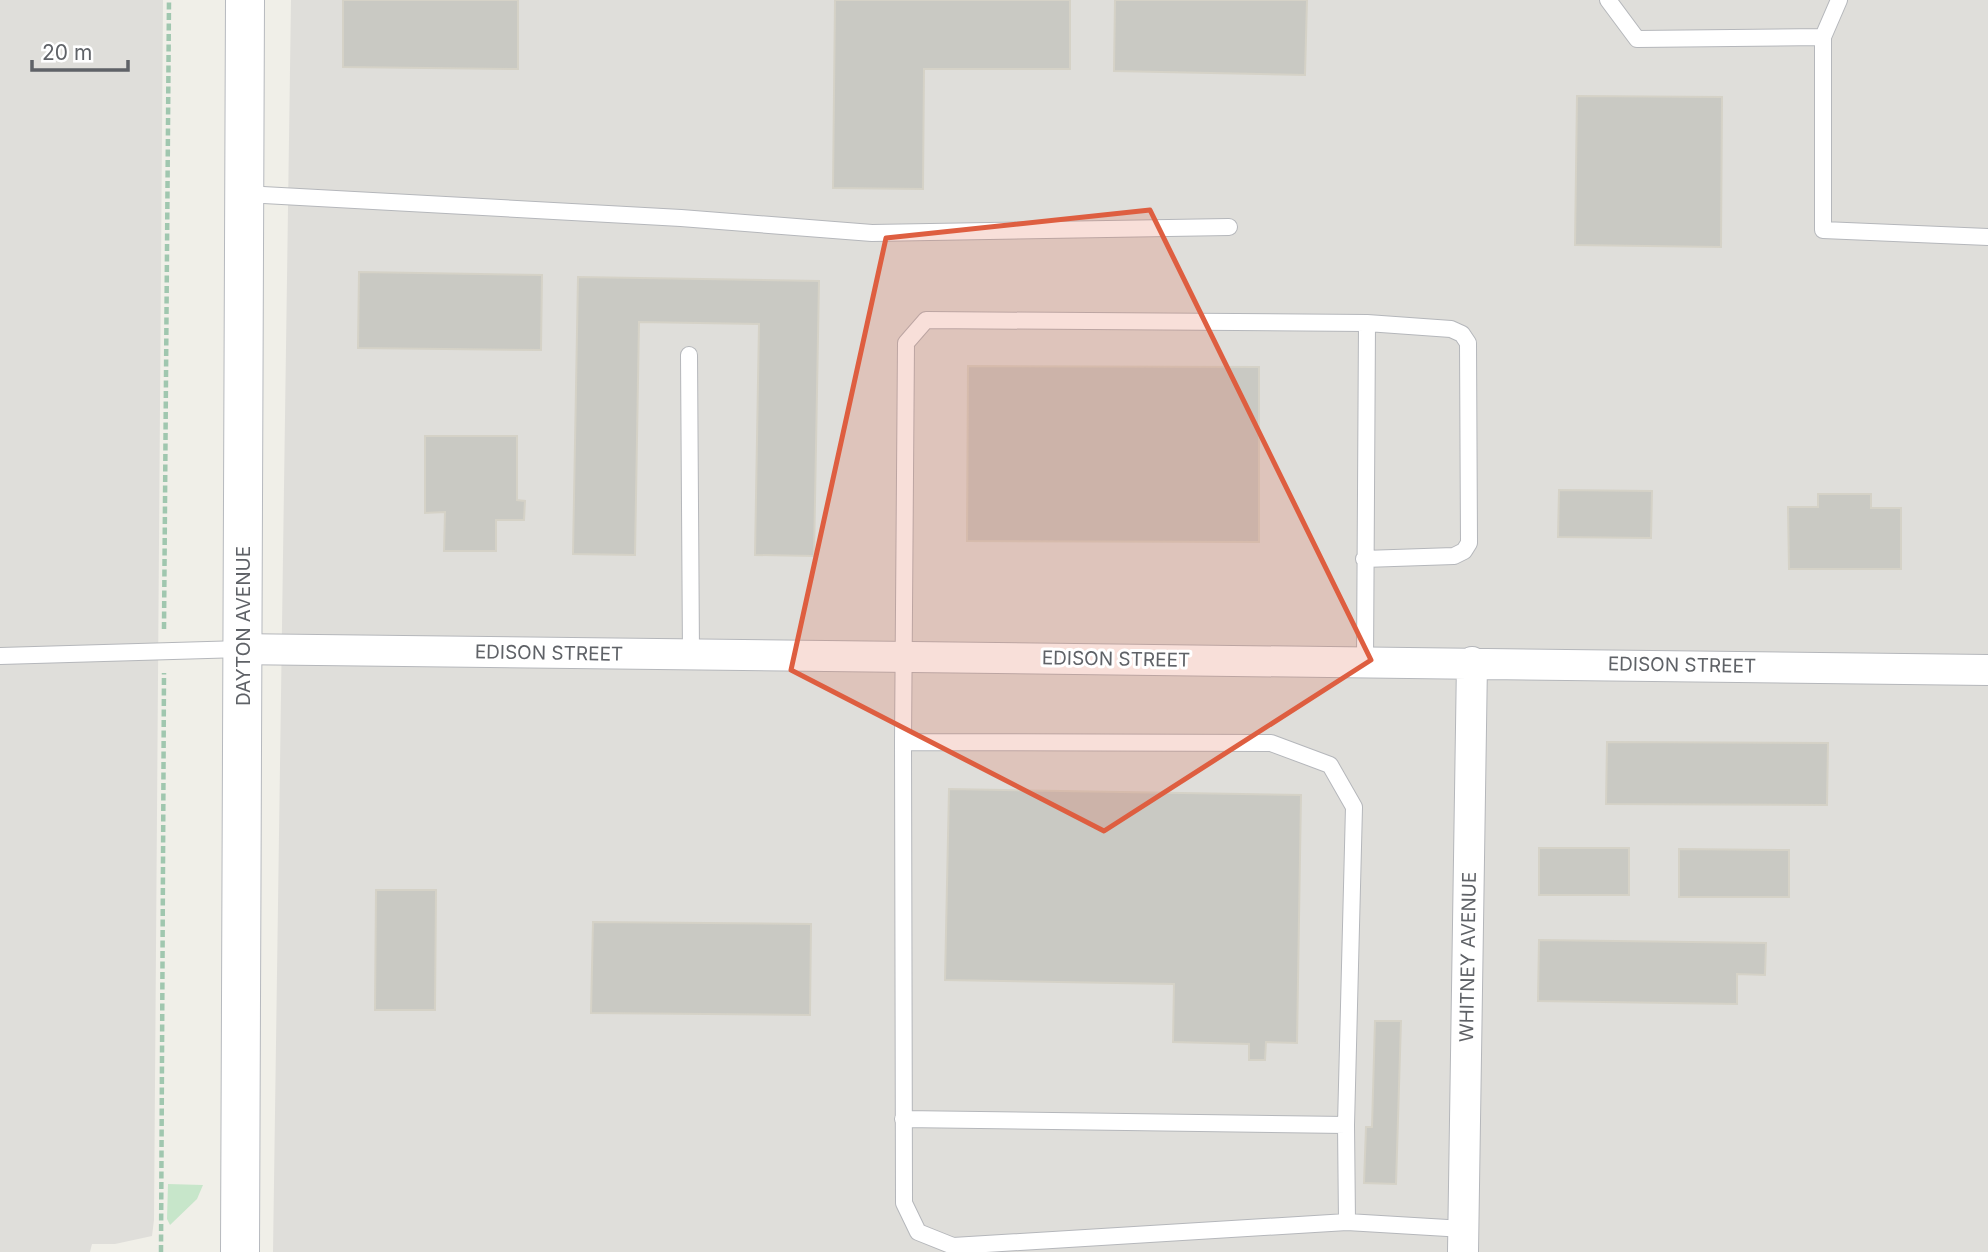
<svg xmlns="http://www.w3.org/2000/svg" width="1988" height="1252" viewBox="0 0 1988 1252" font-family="Inter,sans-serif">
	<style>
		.industrial { fill: #dfdeda }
		.green { fill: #c7e6ca }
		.building { fill: #c9c9c3; stroke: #d5d2c7; stroke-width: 2 }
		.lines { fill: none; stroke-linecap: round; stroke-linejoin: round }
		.service-casing { stroke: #b5b7bb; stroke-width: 18 }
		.minor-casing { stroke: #b5b7bb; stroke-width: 32 }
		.secondary-casing { stroke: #b6b9be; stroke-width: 40 }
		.path { stroke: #a0c7af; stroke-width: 4.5; stroke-dasharray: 7 3.5; stroke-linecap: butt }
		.service { stroke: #fff; stroke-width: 16 }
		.minor { stroke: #fff; stroke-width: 30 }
		.secondary { stroke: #fff; stroke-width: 38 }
		.marked { fill: #de5e40; fill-opacity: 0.2; stroke: #de5e40; stroke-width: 5; stroke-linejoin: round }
		.labels { text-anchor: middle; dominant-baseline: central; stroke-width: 6; stroke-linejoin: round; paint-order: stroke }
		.street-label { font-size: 19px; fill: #5f6267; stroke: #fff }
	</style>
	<rect width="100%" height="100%" fill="#f0efe8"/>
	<path class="industrial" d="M0 0H163L154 1220 152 1236 115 1244H92L90 1252H0Z
		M291 0H1988V1252H273Z"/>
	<path class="green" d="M168 1184 203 1185 197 1199 170 1225 167 1219Z"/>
	<path class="building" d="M343 0H518V69L343 67Z
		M835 0H1070V69H924L923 189 833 188Z
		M1115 0H1307L1305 75 1114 71Z
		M1577 96 1722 97 1721 247 1575 245Z
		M359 272 542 275 541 350 358 348Z
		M578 277 819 281 814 556 755 555 759 324 639 322 635 555 573 554Z
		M968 366 1259 367V542L967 541Z
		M425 436H517V500L525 501 524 520H496V551H444L445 512 425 513Z
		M1559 490 1652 491 1651 538 1558 537Z
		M1818 494H1871V508H1901V569H1789L1788 507H1818Z
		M1607 742 1828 743 1827 805 1606 804Z
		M949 789 1301 795 1297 1043 1266 1042 1265 1060H1249V1044L1173 1042 1174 984 945 980Z
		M1539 848H1629V895H1539Z
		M1679 849 1789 850V897H1679Z
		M376 890H436L435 1010H375Z
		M593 922 811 924 810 1015 591 1013Z
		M1539 940 1766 943 1765 975 1737 974V1004L1538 1001Z
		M1375 1021H1401L1396 1184 1364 1183 1366 1127H1372Z"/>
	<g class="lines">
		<g class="service-casing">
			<path id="service" d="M1608 0 1637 39 1823 37
				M1839 0 1823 37V230L1988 237
				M245 194 681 218 872 233 1229 227
				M689 355 691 654
				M1364 559 1454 556 1464 551 1469 543 1468 343 1462 334 1451 329 1367 323
				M0 656 242 649
				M1365 661 1367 323 926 320 906 343 903 742 1271 743 1330 765 1354 807 1346 1125 1347 1222 1464 1229
				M903 742 904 1203 918 1232 953 1246 1347 1222
				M903 1119 1346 1125"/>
		</g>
		<g class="minor-casing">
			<path id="minor" d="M243 649 1988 670
				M1463 1252 1472 662"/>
		</g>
		<g class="secondary-casing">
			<path id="secondary" d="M240 1252 245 0"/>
		</g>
		<path class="path" d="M164 629 169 0
			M161 1252 164 673"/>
		<use href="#service" class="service"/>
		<use href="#minor" class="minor"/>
		<use href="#secondary" class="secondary"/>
	</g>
	<path class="marked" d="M1150 210 1371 660 1104 831 791 670 886 238Z"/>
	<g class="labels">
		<g class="street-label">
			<text transform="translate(243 626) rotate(-90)">DAYTON AVENUE</text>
			<text transform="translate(549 653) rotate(1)">EDISON STREET</text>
			<text transform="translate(1116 659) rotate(1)">EDISON STREET</text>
			<text transform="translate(1682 665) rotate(1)">EDISON STREET</text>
			<text transform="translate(1468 957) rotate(-89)">WHITNEY AVENUE</text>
		</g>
	</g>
	<path d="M32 60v10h96v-10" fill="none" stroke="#5f6267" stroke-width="3.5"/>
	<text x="42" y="60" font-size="21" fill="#5f6267" stroke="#ffffff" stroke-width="5" paint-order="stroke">20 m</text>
</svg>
